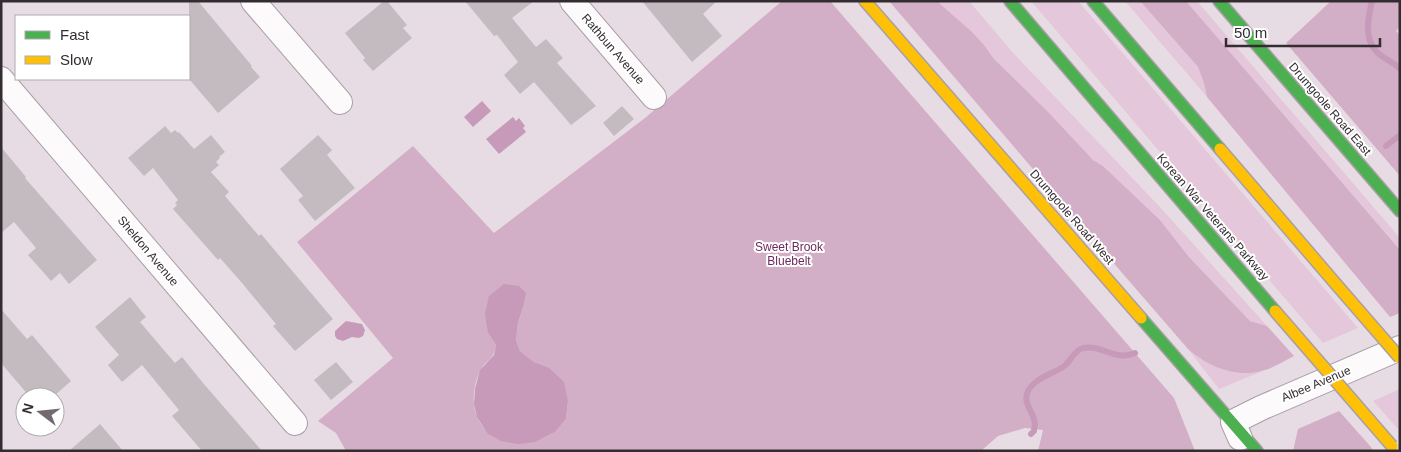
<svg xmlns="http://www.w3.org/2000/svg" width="1401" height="452" viewBox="0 0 1401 452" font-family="Arial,sans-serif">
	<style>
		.green { fill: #e4c7da }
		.forest { fill: #d3aec7; fill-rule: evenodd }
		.water { fill: #c69ab8 }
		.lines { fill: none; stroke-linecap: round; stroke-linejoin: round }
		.stream { stroke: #c69ab8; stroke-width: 6 }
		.building { fill: #c4bbc1 }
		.street-casing { stroke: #a89fa5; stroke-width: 26 }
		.fast-casing { stroke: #a89fa5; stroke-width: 14 }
		.slow-casing { stroke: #a89fa5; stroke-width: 14 }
		.street { stroke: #fcfafb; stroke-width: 24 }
		.fast { stroke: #4caf50; stroke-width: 11 }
		.slow { stroke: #ffc107; stroke-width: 11 }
		.slow-bridge-casing { stroke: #a89fa5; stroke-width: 14; stroke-linecap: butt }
		.slow-bridge { stroke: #ffc107; stroke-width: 11 }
		.labels { text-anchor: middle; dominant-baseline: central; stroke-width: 4; stroke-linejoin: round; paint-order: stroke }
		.street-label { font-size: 12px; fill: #332c31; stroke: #fff }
		.park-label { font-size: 12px; fill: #6e295c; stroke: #fff }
	</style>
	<rect width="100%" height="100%" fill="#e8dce4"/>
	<path class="green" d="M937 1H969L1014 54 1159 206 1267 326 1250 321 1189 257 1160 220 1103 166 1093 160 994 59C978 36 958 19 937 1Z
		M1031 1H1078L1358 328 1323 343Z
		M1125 1H1140L1198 67 1204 83 1207 97Z
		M1186 1H1197L1400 238V250Z
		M1188 349C1210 369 1235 376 1265 370L1219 389Z
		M1400 389V431L1373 401Z"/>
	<path class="forest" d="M782 1H830L1174 398 1195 451H1038L1043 430 1025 428 998 436 981 451H346L336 433 318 421 393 358 297 242 413 146 494 233 645 118ZM523 307 518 323 516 340 520 351 534 362 548 367 568 401 566 419 556 431 487 433C484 428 479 422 477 416 471 403 474 384 480 371 486 359 493 362 496 345L488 333Z
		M889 1H937L971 31 984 45 994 59 1050 114 1093 160 1103 166 1160 220 1189 257 1250 321 1267 326 1294 356C1284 361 1275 367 1265 370 1238 379 1208 367 1188 349L1104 252Z
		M1140 1H1186L1400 250V313L1390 317 1207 97 1204 83 1198 67Z
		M1331 1H1400V27L1396 31 1400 35V176L1286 43Z
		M1339 411 1371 447 1373 451H1293L1298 429Z"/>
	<path class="water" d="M482 101 491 111 473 127 464 117Z
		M513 117 516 121 519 118 525 126 523 128 526 132 499 154 486 139Z
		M504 284 519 286 526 293 523 307 518 323 516 340 520 351 534 362 548 367 564 382 568 401 566 419 556 431 535 442 518 444 501 441 487 433 477 417 474 404 475 389 480 370 494 355 496 345 488 333 485 314 489 296Z
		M346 321 362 324 365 330 363 336 359 338 352 337 343 341 337 339 335 336V331Z"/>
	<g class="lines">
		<path class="stream" d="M1372 1C1367 22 1363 44 1383 57 1389 61 1395 63 1400 69
			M1386 146 1400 135
			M1031 434 1034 431C1034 429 1035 426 1035 424 1034 412 1022 403 1028 391 1035 378 1052 374 1063 367 1071 362 1073 351 1083 348 1102 344 1115 362 1135 353"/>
	</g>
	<path class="building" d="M189 1H198L252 66 251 67 260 77 218 113 189 79Z
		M384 1H387L407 25 403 28 412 38 373 71 363 60 365 58 345 33Z
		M465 1H534L512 18 536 47 546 39 563 58 557 63 596 106 571 125 534 82 520 94 504 75 518 62 497 35 494 36Z
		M642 1H717L703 14 722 36 692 62Z
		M622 106 634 119 614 136 603 123Z
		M165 126 171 133 175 130 178 133 179 132 194 149 211 135 225 152 219 157 220 158 216 162 219 165 211 172 229 192 225 196 259 236 261 234 333 319 295 351 273 326 276 324 242 283 220 258 218 260 173 209 177 205 175 203 178 200 153 168 144 176 128 158Z
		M318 135 332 150 327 155 355 188 315 221 298 200 303 196 280 169Z
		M1 147 26 177 25 178 97 260 69 284 60 273 51 281 28 255 36 248 14 222 1 233Z
		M130 297 146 317 140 322 175 363 182 357 203 383 262 451H202L172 416 179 410 142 365 122 382 108 365 119 355 95 327Z
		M1 309 27 339 32 335 71 381 53 397H30L1 363Z
		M336 362 353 382 331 400 314 380Z
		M100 424 123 451H69Z"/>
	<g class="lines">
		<g class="street-casing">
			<path id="street" d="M253 1 340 102
				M572 1 654 97
				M1 79 295 423
				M1240 438 1233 422 1261 408 1400 348"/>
		</g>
		<g class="fast-casing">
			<path id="fast" d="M1010 1 1275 311
				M1093 1 1220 149
				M1219 1 1400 211
				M1141 318 1257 451"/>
		</g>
		<g class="slow-casing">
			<path id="slow" d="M865 1 1141 318
				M1220 149 1335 283"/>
		</g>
		<use href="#street" class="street"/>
		<use href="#fast" class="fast"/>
		<use href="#slow" class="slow"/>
		<g class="slow-bridge-casing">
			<path id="slow-bridge" d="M1335 283 1400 358
				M1275 311 1392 446"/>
		</g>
		<use href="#slow-bridge" class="slow-bridge"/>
	</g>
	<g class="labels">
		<g class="street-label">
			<text transform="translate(613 49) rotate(49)">Rathbun Avenue</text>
			<text transform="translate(1330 109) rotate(49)">Drumgoole Road East</text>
			<text transform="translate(1072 217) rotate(49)">Drumgoole Road West</text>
			<text transform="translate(1213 217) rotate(49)">Korean War Veterans Parkway</text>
			<text transform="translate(148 251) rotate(50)">Sheldon Avenue</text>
			<text transform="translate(1316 384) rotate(-23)">Albee Avenue</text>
		</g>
		<g class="park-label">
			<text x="789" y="247">Sweet Brook<tspan x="789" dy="14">Bluebelt</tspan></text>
		</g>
	</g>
	<rect width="1401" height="452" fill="none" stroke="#332c31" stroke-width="5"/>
	<rect x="15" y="15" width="175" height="65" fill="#ffffff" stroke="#adabad"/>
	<rect x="25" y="31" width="25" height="8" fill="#4caf50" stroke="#adabad"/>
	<text x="60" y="40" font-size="15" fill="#332c31">Fast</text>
	<rect x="25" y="56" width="25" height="8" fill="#ffc107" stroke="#adabad"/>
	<text x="60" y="65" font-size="15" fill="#332c31">Slow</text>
	<g transform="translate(40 412) rotate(286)"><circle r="24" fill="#ffffff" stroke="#adabad"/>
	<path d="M0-4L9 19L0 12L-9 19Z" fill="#726a70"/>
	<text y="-8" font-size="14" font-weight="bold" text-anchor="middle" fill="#332c31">N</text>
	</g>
	<path d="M1226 38v8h154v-8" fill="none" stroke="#332c31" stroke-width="2.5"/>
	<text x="1234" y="38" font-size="15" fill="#332c31" stroke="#ffffff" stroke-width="4" paint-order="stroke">50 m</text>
</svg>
